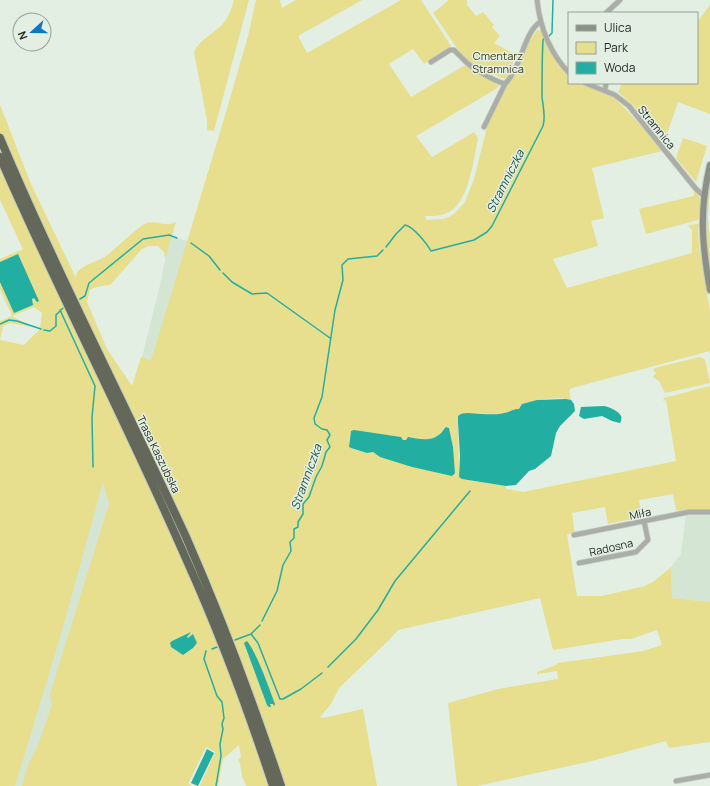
<svg xmlns="http://www.w3.org/2000/svg" width="710" height="786" viewBox="0 0 710 786" font-family="Manrope,sans-serif">
	<style>
		.built { fill: #d4e5d3 }
		.green { fill: #e7df8d; fill-rule: evenodd }
		.water { fill: #23aea2 }
		.lines { fill: none; stroke-linecap: round; stroke-linejoin: round }
		.stream { stroke: #23aea2; stroke-width: 1.5 }
		.minor-casing { stroke: #c1ccc0; stroke-width: 6 }
		.secondary-casing { stroke: #c1ccc0; stroke-width: 8 }
		.motorway-casing { stroke: #c1ccc0; stroke-width: 10 }
		.minor { stroke: #abaea7; stroke-width: 4.5 }
		.secondary { stroke: #8c9086; stroke-width: 6 }
		.motorway { stroke: #63685b; stroke-width: 8 }
		.labels { text-anchor: middle; dominant-baseline: central; stroke-width: 3; stroke-linejoin: round; paint-order: stroke }
		.park-label { font-size: 11px; fill: #44411a; stroke: #e3efe2 }
		.street-label { font-size: 11px; fill: #282c27; stroke: #e3efe2 }
		.water-label { font-size: 12px; font-style: italic; fill: #1a504a; stroke: #e3efe2 }
	</style>
	<rect width="100%" height="100%" fill="#e3efe2"/>
	<path class="built" d="M170 236 194 243 121 472 109 504 110 508 30 786H3L54 607 141 361 160 285Z
		M710 514V602L672 598 671 567 681 554 686 515Z"/>
	<path class="green" d="M234 0H249L214 131 207 130V120L194 52C201 37 219 32 227 18 230 13 232 6 234 0Z
		M256 0H280L282 8 296 0H362L298 36 307 53 401 0H421L451 46 450 48 424 64 413 49 389 64 411 97 467 64 499 84V86L496 89 416 136 432 157 474 132 478 138C474 158 469 198 452 210 444 216 435 216 425 216L426 220 443 219 449 217 455 213 465 202 474 179 488 123 507 85 517 73 528 43 537 30H541C548 48 555 63 569 77V83H579L614 97 649 134 662 151 592 168 604 218 591 221 598 246 553 259 567 288 692 253V230L688 225 698 224 700 227H698L699 246 710 311V353L709 351 699 354 572 388 569 390 571 400C558 396 535 400 523 404L519 409C513 409 510 412 504 413 489 417 471 409 458 416L459 477 462 479 506 486V489L523 492 676 461 666 400 663 401 664 398 710 386V510C699 510 687 513 676 510L673 494 639 500 642 517 608 524 605 507 572 513 575 534H567L577 596H602L645 586 653 582 671 567 672 598 710 602V742L669 748 666 741 592 761 477 786H457L448 703 498 689 558 679 557 671 537 674V672L556 665 558 663 643 651 662 645 657 630 631 639H622L553 650 540 598 398 630 389 640 339 688 331 704 320 717 323 718 363 709 377 786H246L242 776 240 763 238 760 241 757 239 745 223 759 218 786H200L215 752 206 747 188 784 192 786H22L29 762 37 748 52 705 50 694 109 504 103 482 61 634 15 786H0V321L12 316 0 289V259L23 249 0 200V105L31 184 76 278C76 276 76 274 77 273 80 266 99 261 106 256 115 250 139 225 147 223 158 220 165 228 176 222L165 259 164 252 158 246H149L142 249 111 284C103 287 98 285 90 290L87 302 107 349 132 386 141 357 151 361 224 119 248 36ZM34 307 42 313 40 329 24 345 0 340 3 326 10 323 32 327 12 316ZM446 427 449 428 453 447 455 473 392 460 380 457 373 452 367 453 351 448 349 447 350 433 401 437 403 440C414 441 432 442 440 434 443 431 442 429 446 427Z
		M449 0H466L468 3 466 4 476 16 483 12 494 25 492 27 500 36 494 43 516 55 506 80 472 64 461 54 433 13Z
		M710 5V114L678 102 664 143 633 105 618 92 622 83H697V22Z
		M683 138 707 146 696 182 676 158Z
		M708 185H710L708 217 710 238V278L704 232Z
		M694 189C702 197 704 211 698 220L646 234 639 209 694 196Z
		M699 357 705 359 710 383 665 393 659 381 653 377 656 373 653 370 655 368Z"/>
	<path class="water" d="M18 254 39 301 37 302 34 298 32 299 33 305 14 313 0 282V262Z
		M566 399 571 400 574 404 575 411 560 426 556 433 551 456 535 469 529 471 516 485 506 486 462 479 459 477 460 456 458 422V416C464 411 474 414 482 414 489 414 498 415 504 413 511 412 512 409 519 409L522 404 537 400Z
		M604 406C609 407 619 411 621 416 622 418 621 421 620 423L612 421 602 416 584 419 579 416 581 407Z
		M446 427 449 428 453 447 455 473 452 476 412 467 380 457 373 452 367 453 351 448 349 447 351 431 354 430 401 437 403 440H406L408 437C418 439 431 442 440 434 443 432 443 429 446 427Z
		M191 632 187 637 188 638 193 634 197 643 193 648 183 655 171 647 170 643 172 641Z
		M247 641C257 653 269 688 275 704L274 706 273 704H270L271 707H269L267 705 244 643Z
		M207 749 214 753 198 786 191 783Z"/>
	<g class="lines">
		<path class="stream" d="M549 36 552 33 553 0
			M191 243 209 256 220 270
			M386 247 396 234 405 225C413 226 427 244 431 251L474 240 487 232 492 226 543 126C546 116 543 107 542 97 542 78 542 59 543 40L544 38
			M223 273 232 282 252 294 267 293 330 338
			M80 299 85 296 89 283 143 239 169 235 177 238
			M60 310 95 386 92 417 93 467
			M0 324 9 320 17 321 41 329
			M44 330 50 331 56 326V315L63 308
			M262 621 277 591 283 565 291 551 290 542 294 538V529L298 527V522L303 514V504L309 497 316 477 322 466 326 452 330 447 327 440 330 435 327 430 322 429 315 424 314 418 322 397 335 310 343 280 342 265 348 259 377 256 383 250
			M251 634 258 643 280 699H283L301 689 322 673
			M235 640 251 634 260 625
			M212 649 217 647
			M206 651 204 659 217 696 222 702 224 718 222 724 223 729 220 744 221 756 216 786
			M328 667 356 639 378 610 395 581 470 491"/>
		<g class="minor-casing">
			<path id="minor" d="M537 0C540 27 550 53 569 73
				M606 13 620 0
				M431 62 450 50H454C457 53 460 56 463 59 472 69 493 80 505 84 522 67 523 34 540 22
				M585 83 615 95 629 106 696 189 704 196
				M605 91 606 83
				M484 127 505 84
				M574 535 689 512H710
				M579 563 636 552 648 540 644 521
				M676 781 710 775"/>
		</g>
		<g class="secondary-casing">
			<path id="secondary" d="M710 165C699 211 702 245 710 290"/>
		</g>
		<g class="motorway-casing">
			<path id="motorway" d="M0 138C57 273 125 404 186 537 222 619 253 702 281 786
				M0 157C59 293 128 425 187 561 220 634 248 710 273 786"/>
		</g>
		<use href="#minor" class="minor"/>
		<use href="#secondary" class="secondary"/>
		<use href="#motorway" class="motorway"/>
	</g>
	<g class="labels">
		<g class="park-label">
			<text x="498" y="55">Cmentarz<tspan x="498" dy="13">Stramnica</tspan></text>
		</g>
		<g class="street-label">
			<text transform="translate(657 127) rotate(51)">Stramnica</text>
			<text transform="translate(159 454) rotate(64)">Trasa Kaszubska</text>
			<text transform="translate(640 513) rotate(-12)">Miła</text>
			<text transform="translate(611 547) rotate(-13)">Radosna</text>
		</g>
		<g class="water-label">
			<text transform="translate(505 181) rotate(-63)">Stramniczka</text>
			<text transform="translate(306 477) rotate(-70)">Stramniczka</text>
		</g>
	</g>
	<rect x="568" y="12" width="130" height="72" fill="#e3efe2" stroke="#98a197"/>
	<rect x="576" y="25" width="20" height="6" fill="#8c9086" stroke="#98a197"/>
	<text x="604" y="32" font-size="12" fill="#282c27">Ulica</text>
	<rect x="576" y="42" width="20" height="12" fill="#e7df8d" stroke="#98a197"/>
	<text x="604" y="52" font-size="12" fill="#282c27">Park</text>
	<rect x="576" y="62" width="20" height="12" fill="#23aea2" stroke="#98a197"/>
	<text x="604" y="72" font-size="12" fill="#282c27">Woda</text>
	<g transform="translate(32 32) rotate(249)"><circle r="19" fill="#e3efe2" stroke="#98a197"/>
	<path d="M0-3L7 15L0 10L-7 15Z" fill="#0c77c2"/>
	<text y="-6" font-size="11" font-weight="bold" text-anchor="middle" fill="#282c27">N</text>
	</g>
</svg>
